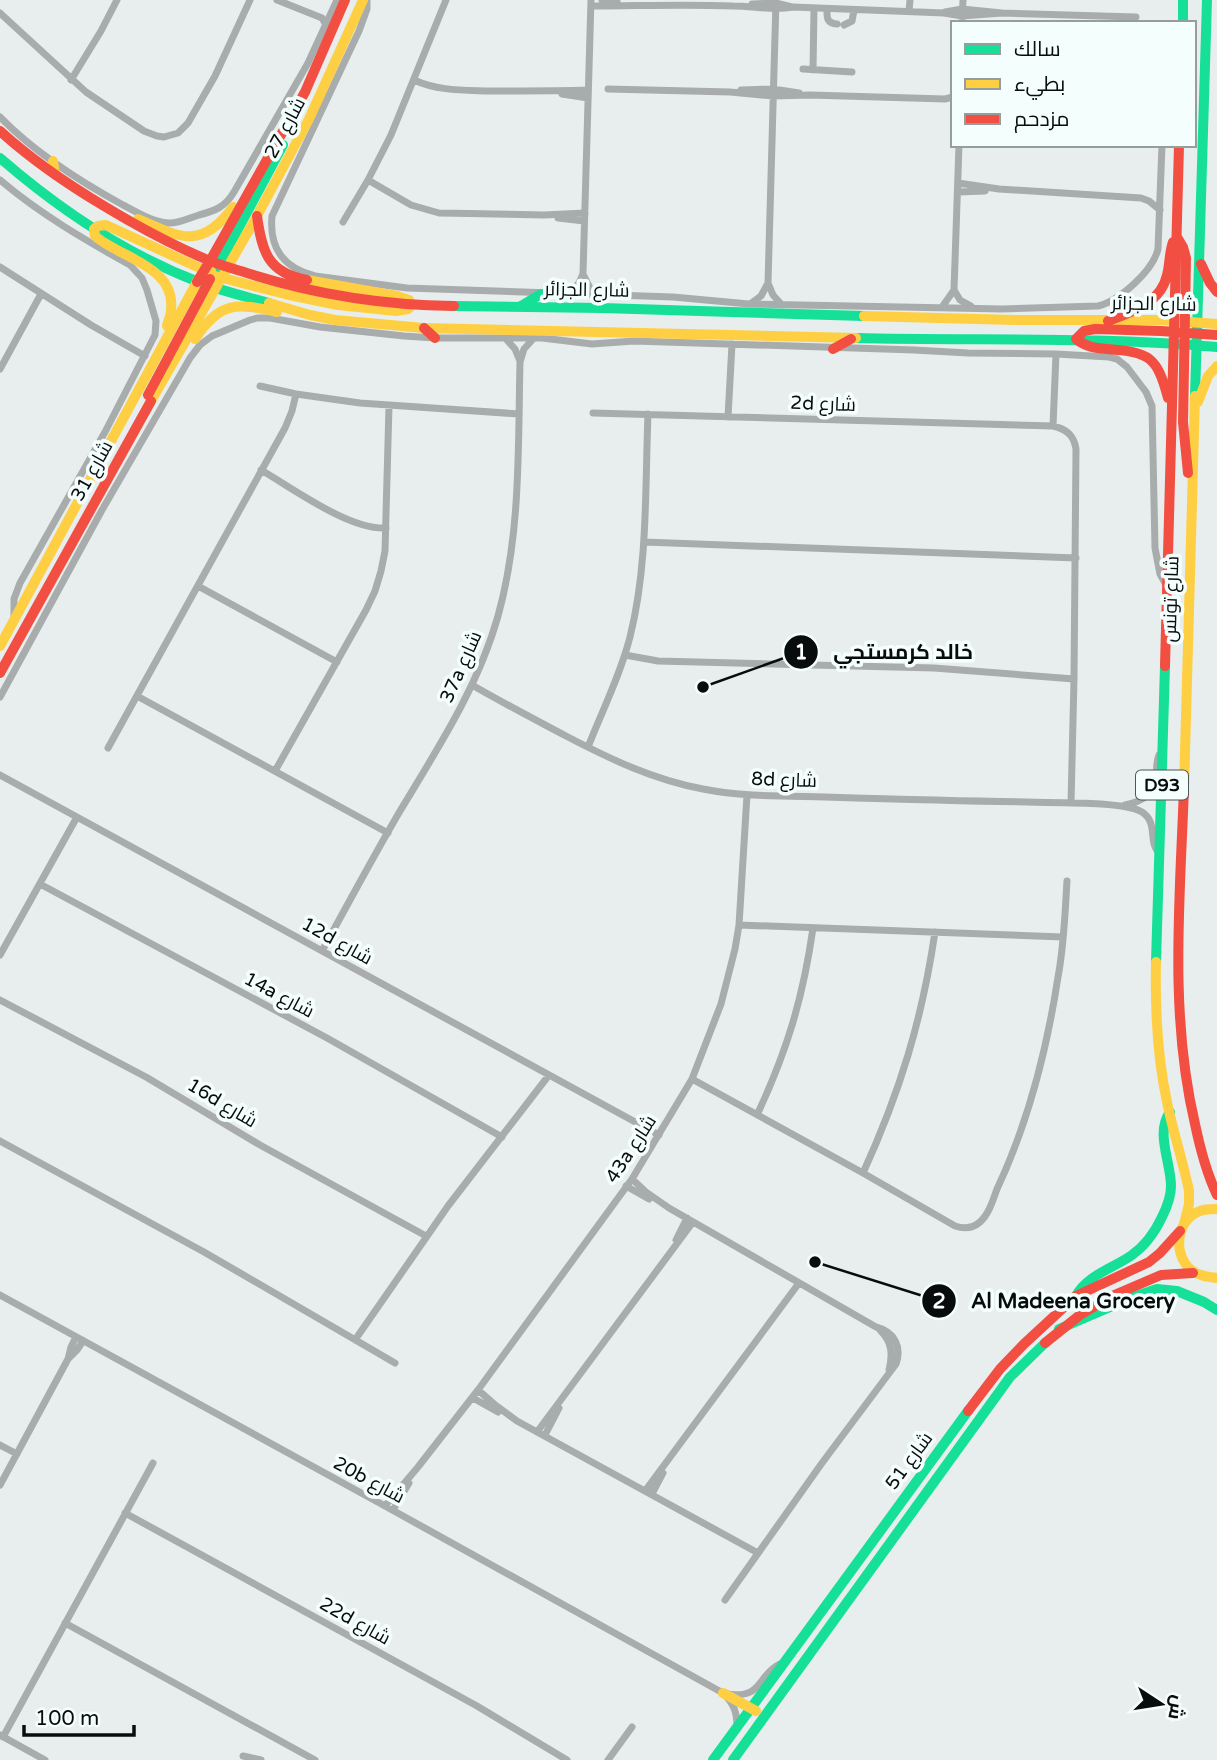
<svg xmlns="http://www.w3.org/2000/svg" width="1217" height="1760" viewBox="0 0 1217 1760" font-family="'Varela Round',Cairo,sans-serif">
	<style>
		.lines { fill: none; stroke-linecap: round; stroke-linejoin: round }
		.street { stroke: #a9acac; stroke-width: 7 }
		.fast { stroke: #16e098; stroke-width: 10 }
		.slow { stroke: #ffcf43; stroke-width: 10 }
		.jam { stroke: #f24e42; stroke-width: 10 }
		.labels { text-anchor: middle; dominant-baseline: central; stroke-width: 7; stroke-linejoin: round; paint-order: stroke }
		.shield { fill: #f4fffd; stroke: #4f5554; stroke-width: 2 }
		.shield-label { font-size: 18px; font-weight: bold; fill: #080c0c }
		.street-label { font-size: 19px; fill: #080c0c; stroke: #f4fffd }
		.leader { fill: none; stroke: #080c0c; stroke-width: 2.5 }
		.callout-dot { fill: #080c0c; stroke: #f4fffd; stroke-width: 2.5 }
		.mark-label { font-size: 21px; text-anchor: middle; font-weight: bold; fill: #fff }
		.callout-label { font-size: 21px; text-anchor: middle; font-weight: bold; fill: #080c0c; stroke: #f4fffd; stroke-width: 7; stroke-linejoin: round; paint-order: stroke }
	</style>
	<rect width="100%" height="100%" fill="#e8eeee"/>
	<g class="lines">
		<path class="street" d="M277 0 322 18 326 25
			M367 0V9L359 31 272 216C269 249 284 268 315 276L407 288 673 297 749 304 1002 309 1098 306C1119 301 1153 271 1158 249L1162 145
			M602 0 617 2
			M752 4 776 3 792 7
			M591 6C638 6 686 4 733 6 754 6 773 11 793 7L944 13 962 16 1002 13
			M827 9C827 17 826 23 837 24
			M909 11 910 0
			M945 12 962 9 1002 13 1136 17
			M0 13 86 92 144 131 157 136 164 137 178 133 188 123 215 76 250 0
			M962 23 963 0
			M844 25 852 21 854 10
			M803 69 852 72
			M813 70 814 8
			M71 80 101 31 117 0
			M414 80C438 91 463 90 489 91 523 91 555 91 588 90
			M608 89 730 92 773 96 810 95 945 99 953 97
			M741 90 773 89 799 93
			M562 94 588 98
			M0 117C35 153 79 181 123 205 137 212 152 222 168 223 178 224 189 218 199 215 215 211 225 207 234 192L308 63 337 0
			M0 180C40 214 85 240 130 265L142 278 147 290 156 321 155 335 105 432 20 583 14 599V619
			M368 180 411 205 439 213 544 215 585 213
			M958 183 999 189 1141 198 1149 201 1160 210
			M958 192 985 191
			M558 218 584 221
			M343 222 368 180 391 135 446 0
			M0 267 91 325 145 356
			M583 274 590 288 599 295
			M768 283 773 295 782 305
			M954 290 960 300 971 306
			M568 294 579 283 583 274 591 0
			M750 304 761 296 768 283 776 0
			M942 307 954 290 959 145
			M506 339 515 349 520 361
			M0 369 41 294
			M260 386 296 394 360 403 519 414
			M593 413 1053 426C1066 429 1074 435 1076 449L1074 679 1071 803
			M728 417 732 344
			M1053 426 1056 354
			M261 470C294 489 349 530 386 528
			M644 542 1076 558
			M198 586 337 662
			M625 655 658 661 934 668 1074 679
			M472 685C503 703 534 719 566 736 610 759 654 780 703 789 743 797 785 796 825 797 892 799 960 801 1027 802 1051 803 1124 801 1142 812 1159 823 1147 842 1160 854
			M137 696 388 833
			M0 697 102 510 190 358 200 345 212 336 250 320 257 318H270L320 327 404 336 435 338H542L592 344 634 341 914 350 968 353 1056 354 1109 357 1117 359 1127 367 1146 392 1152 406 1155 548 1160 574 1165 583
			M588 747C602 711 620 676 630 637 648 565 645 489 648 414
			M108 748 285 428 292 411 296 394
			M275 771 366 610 375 591 381 571 385 551 389 406
			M0 775 659 1135
			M1125 805C1141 802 1155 794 1156 777 1157 769 1156 762 1159 755
			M40 884 327 1038 502 1137
			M739 925 1063 937
			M322 951C348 904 373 857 400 811 438 748 478 687 498 616 521 534 518 446 520 362L524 349 534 338
			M0 955 77 817
			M0 1000 146 1077 260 1145 426 1236
			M692 1079 863 1173 955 1226C964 1229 972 1229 980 1222 989 1214 993 1200 997 1189 1028 1123 1047 1049 1058 977 1064 946 1065 913 1067 881
			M757 1115C787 1051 803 998 813 928
			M0 1141 204 1252 395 1363
			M863 1173C900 1092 922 1020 935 932
			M632 1179 646 1192 669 1208 876 1327C895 1332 902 1347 896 1364L822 1463 725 1600
			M626 1186 649 1199
			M676 1240 687 1218
			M0 1295 385 1506 723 1693C734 1704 737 1712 737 1727
			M880 1330C892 1342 893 1354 889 1370
			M355 1340 448 1206 549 1075
			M68 1359 77 1350 83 1341
			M478 1390 494 1404 517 1421 758 1553
			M473 1398 498 1412
			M537 1432 693 1222
			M545 1435 559 1408
			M0 1445 17 1454
			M0 1485 68 1359 71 1347 76 1337
			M645 1491 799 1283
			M652 1494 663 1473
			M385 1506 418 1467 478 1390 632 1179 692 1079 721 1004 735 949 739 925 747 795
			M393 1510 409 1483
			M125 1513 477 1706 567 1760
			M65 1623 315 1760
			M727 1694C764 1699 756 1676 780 1664
			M0 1735 45 1760
			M3 1737 153 1463
			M243 1756 261 1760
			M608 1760 632 1727"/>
		<path class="fast" d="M1183 0V23
			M0 158C60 210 127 255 201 283 223 291 246 297 269 303
			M216 270 283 145
			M454 306 602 308 864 316
			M521 306 541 294
			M856 338C977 341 1097 336 1217 347
			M1195 396 1207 0
			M1156 962 1165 666
			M1076 1296C1087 1275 1114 1268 1132 1255 1146 1245 1155 1232 1162 1217 1167 1207 1171 1197 1171 1186 1171 1162 1155 1133 1170 1112
			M1059 1329 1136 1296 1157 1289 1177 1291 1204 1302 1217 1310
			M713 1760 968 1411
			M733 1760 1010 1377 1045 1343"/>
		<path class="slow" d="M53 161 55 175
			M138 219C180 238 202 250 233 207
			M197 281 205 276H215L289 295 338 305 396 311 408 309 412 305 409 300 397 296 307 280
			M269 303 310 315 335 320 424 328 856 338
			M864 316 1015 320H1162L1217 324
			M167 326C168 321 171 315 171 310 176 266 120 258 95 236L94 229 98 226 106 225 204 270 211 271
			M195 339C220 301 236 303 277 312
			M151 401 257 216 309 119 363 0
			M1198 402 1208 376 1217 366
			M0 646 197 282
			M1184 788 1195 396
			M1156 962C1155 1008 1157 1056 1167 1102 1173 1132 1183 1161 1189 1191V1204L1184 1224
			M1217 1209C1212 1209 1205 1209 1200 1211 1172 1221 1172 1266 1201 1275 1206 1277 1212 1277 1217 1278
			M723 1693 756 1711"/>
		<path class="jam" d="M0 131C32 160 67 184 104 206 137 226 172 245 208 260 219 265 232 268 244 272 312 294 383 305 454 306
			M257 216C262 252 268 273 307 280
			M1177 237 1183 247 1186 258 1183 422 1188 473
			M1201 264 1210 283 1217 292
			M197 282 210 261 305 92 345 0
			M1108 321C1132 312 1161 303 1167 275 1170 264 1169 253 1173 242
			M424 328 435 338
			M833 349 851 339
			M148 395 210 279
			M1168 398C1157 356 1149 352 1107 349 1095 348 1086 347 1076 339L1084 331 1095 329 1161 331 1217 335
			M1165 666 1179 145
			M0 673 151 401
			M1184 788C1180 899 1169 1014 1195 1124 1200 1148 1206 1172 1217 1195
			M1045 1343 1080 1315 1112 1296 1161 1275 1193 1273
			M968 1411 1000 1369 1024 1344 1076 1296 1149 1262 1160 1253 1180 1231"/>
	</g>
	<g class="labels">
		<rect class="shield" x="1136" y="770.5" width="52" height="29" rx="5"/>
		<g class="shield-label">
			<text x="1162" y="785">D93</text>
		</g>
		<g class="street-label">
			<text transform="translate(285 128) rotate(-62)">شارع 27</text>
			<text transform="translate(587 290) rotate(1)">شارع الجزائر</text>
			<text transform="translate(1154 304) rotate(1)">شارع الجزائر</text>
			<text transform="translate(823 404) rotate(2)">2d شارع</text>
			<text transform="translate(92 471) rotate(-61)">شارع 31</text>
			<text transform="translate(1171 599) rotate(-88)">شارع تونس</text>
			<text transform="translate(461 667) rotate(-66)">37a شارع</text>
			<text transform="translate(784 780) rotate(2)">8d شارع</text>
			<text transform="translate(337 941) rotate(29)">12d شارع</text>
			<text transform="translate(279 995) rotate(28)">14a شارع</text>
			<text transform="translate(222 1103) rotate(31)">16d شارع</text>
			<text transform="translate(631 1149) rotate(-57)">43a شارع</text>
			<text transform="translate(909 1461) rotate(-54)">شارع 51</text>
			<text transform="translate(369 1480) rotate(28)">20b شارع</text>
			<text transform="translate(355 1621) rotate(29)">22d شارع</text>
		</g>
	</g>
	<path class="leader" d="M703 687L801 652M815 1262L939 1301"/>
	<g class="callout-dot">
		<circle cx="703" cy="687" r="7"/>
		<circle cx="815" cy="1262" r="7"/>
		<circle cx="801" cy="652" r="18"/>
		<circle cx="939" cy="1301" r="18"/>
	</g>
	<g class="mark-label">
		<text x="801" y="659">1</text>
		<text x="939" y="1308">2</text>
	</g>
	<g class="callout-label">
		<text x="903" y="659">خالد كرمستجي</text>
		<text x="1073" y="1308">Al Madeena Grocery</text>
	</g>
	<rect x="951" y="21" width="245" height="126" fill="#f4fffd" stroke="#969e9d" stroke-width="2"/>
	<rect x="965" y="44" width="35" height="10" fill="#16e098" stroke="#969e9d" stroke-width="2"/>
	<text x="1014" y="56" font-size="21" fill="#080c0c">سالك</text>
	<rect x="965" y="79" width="35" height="10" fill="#ffcf43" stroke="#969e9d" stroke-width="2"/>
	<text x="1014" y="91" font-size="21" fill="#080c0c">بطيء</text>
	<rect x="965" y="114" width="35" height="10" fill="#f24e42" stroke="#969e9d" stroke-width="2"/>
	<text x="1014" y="126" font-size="21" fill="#080c0c">مزدحم</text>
	<g transform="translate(1161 1704) rotate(102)" stroke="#f4fffd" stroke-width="5" paint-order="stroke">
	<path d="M0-5L12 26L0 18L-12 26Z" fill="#080c0c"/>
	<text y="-10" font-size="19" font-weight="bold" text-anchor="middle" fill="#080c0c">ش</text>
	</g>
	<path d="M24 1725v10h110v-10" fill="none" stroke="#080c0c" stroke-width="3.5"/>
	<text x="35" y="1725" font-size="21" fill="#080c0c" stroke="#f4fffd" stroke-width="5" paint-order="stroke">100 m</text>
</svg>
